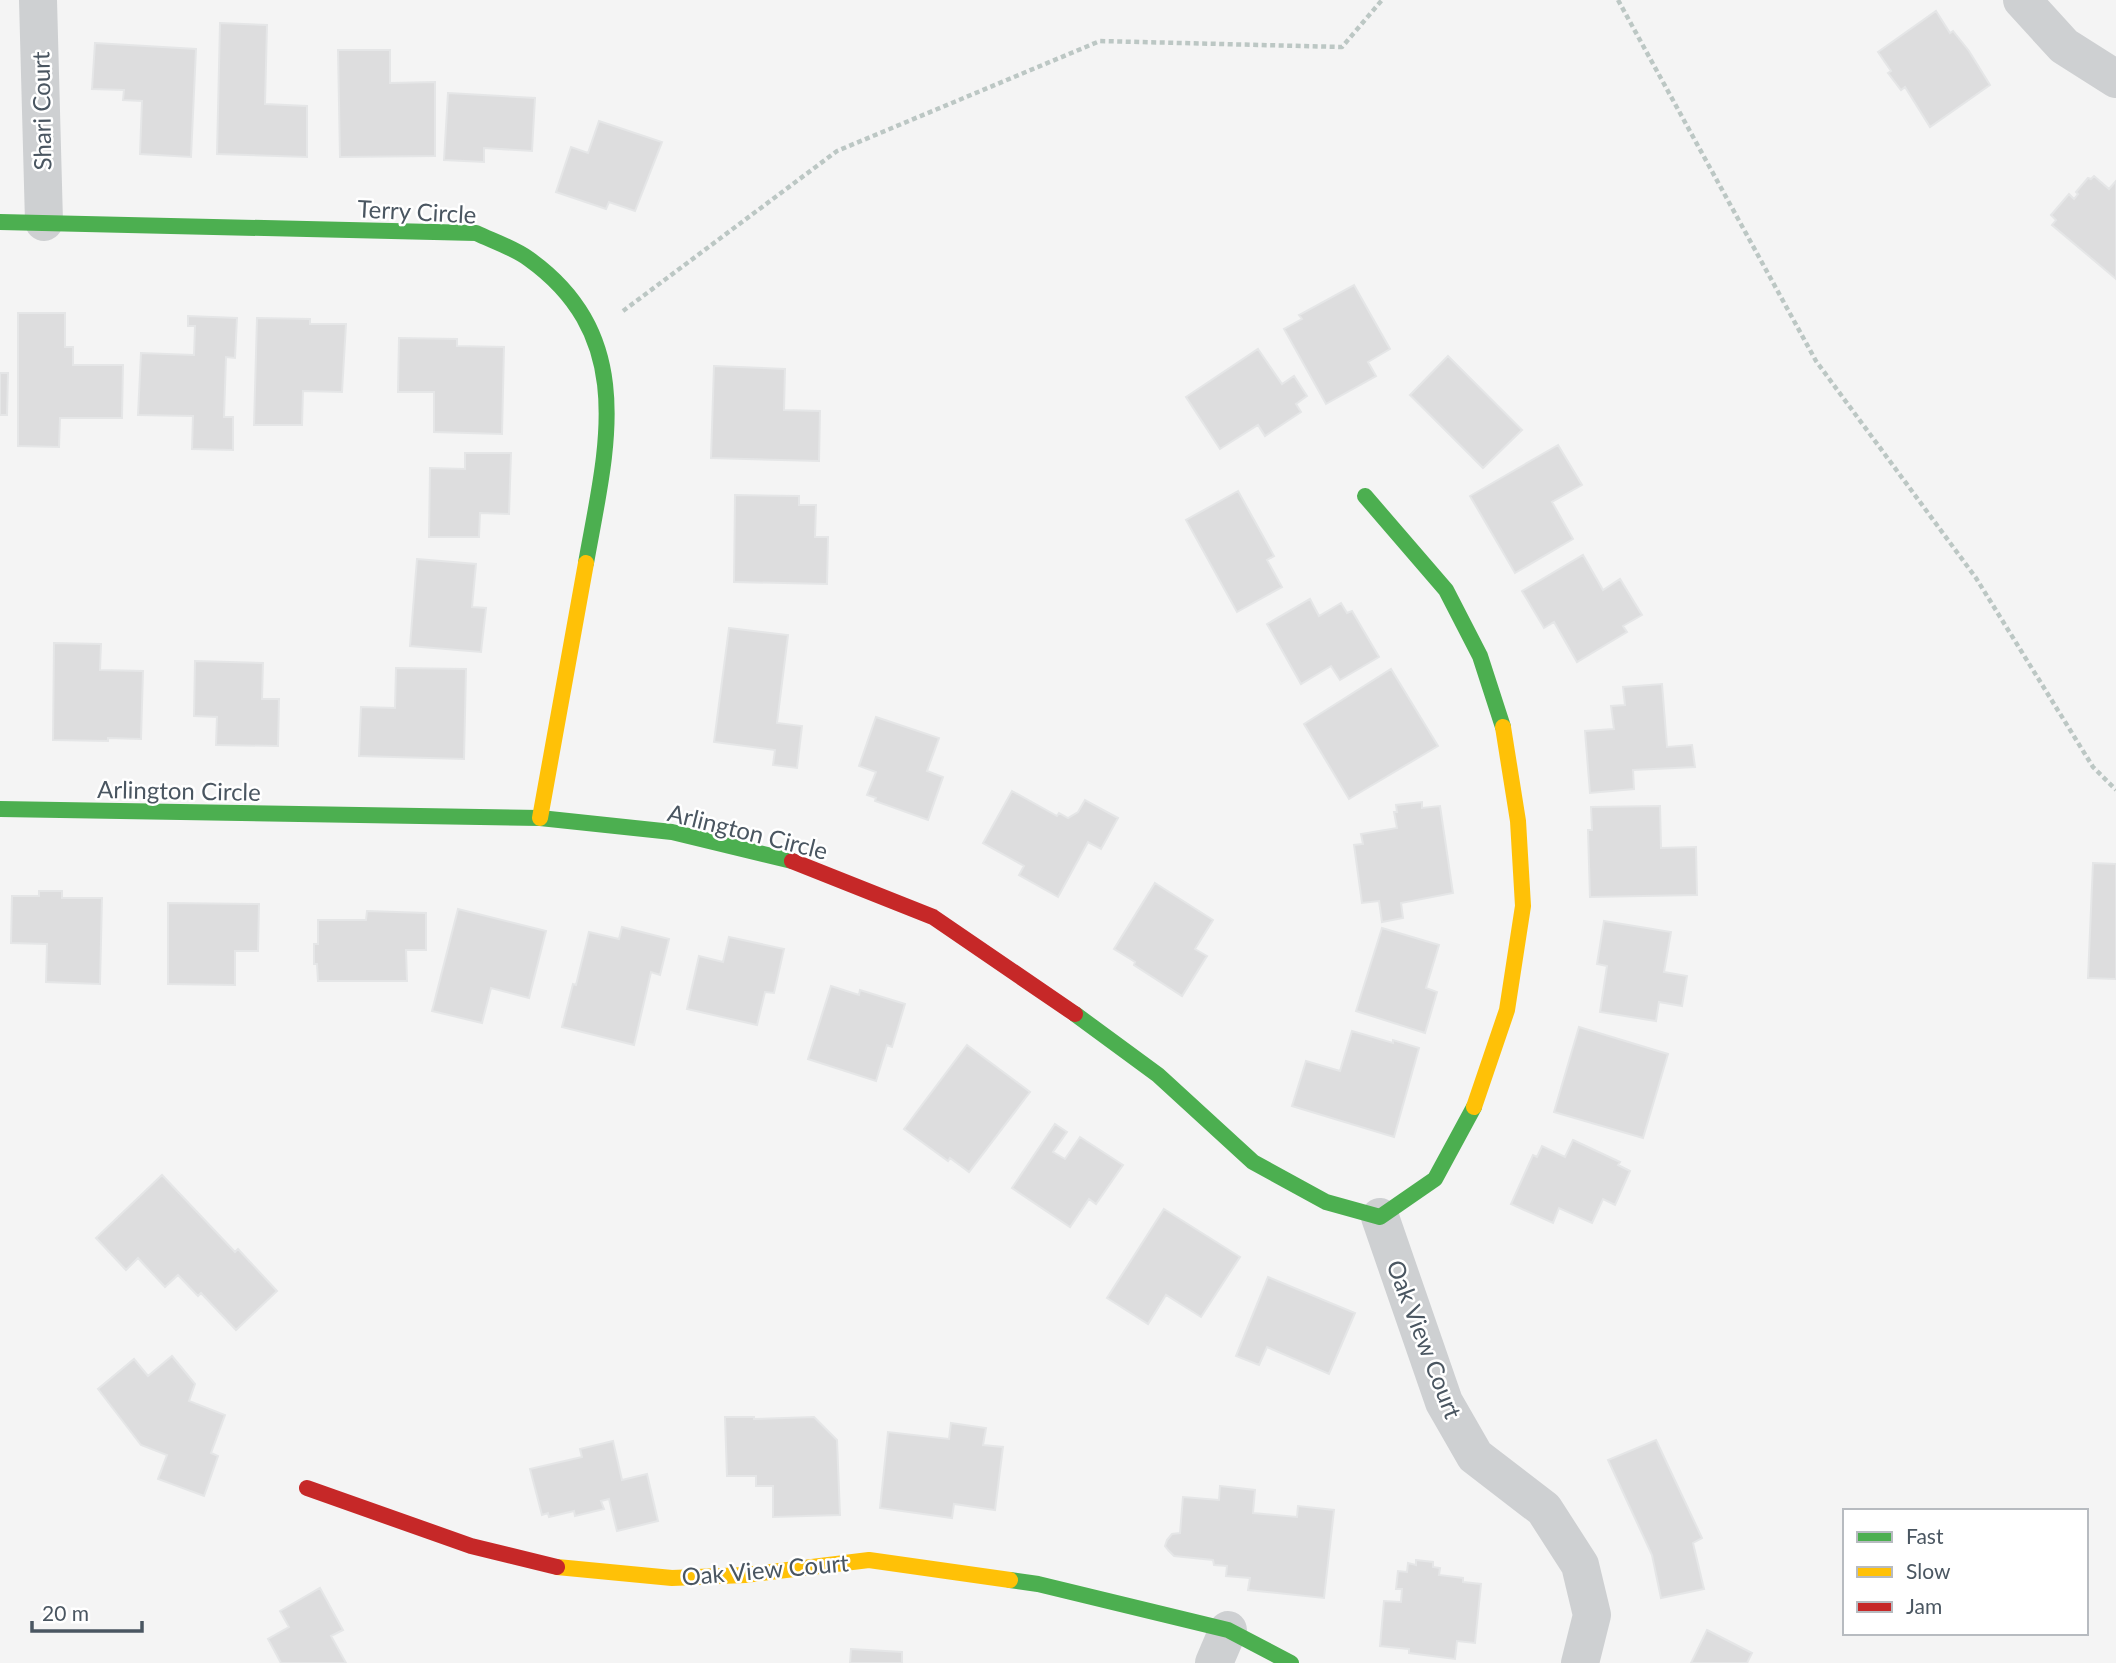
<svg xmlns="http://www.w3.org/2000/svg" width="2116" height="1663" viewBox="0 0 2116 1663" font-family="Lato,sans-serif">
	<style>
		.building { fill: #ddddde; stroke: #e5e6e7; stroke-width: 2 }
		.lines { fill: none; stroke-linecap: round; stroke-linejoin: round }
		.path { stroke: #bcc7c4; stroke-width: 4.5; stroke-dasharray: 5 3.5; stroke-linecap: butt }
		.street { stroke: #ced0d2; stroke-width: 38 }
		.fast { stroke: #4caf50; stroke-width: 16 }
		.slow { stroke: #ffc107; stroke-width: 16 }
		.jam { stroke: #c62828; stroke-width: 16 }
		.labels { text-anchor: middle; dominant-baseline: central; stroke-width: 5; stroke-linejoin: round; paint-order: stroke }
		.street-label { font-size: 24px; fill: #4a5661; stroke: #fff }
	</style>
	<rect width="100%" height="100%" fill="#f4f4f4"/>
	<path class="building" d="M1936 11 1950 33 1953 31 1969 51 1990 85 1930 127 1905 87 1901 90 1888 73 1891 71 1878 52Z
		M220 23 267 25 265 104 307 106V157L217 154Z
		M95 43 196 49 191 157 140 154 142 101 123 100 124 90 92 89Z
		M338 50H390V83L435 82V156L340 157Z
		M448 93 535 98 532 151 484 148V162L444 160Z
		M599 121 662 142 635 211 609 202 606 209 556 192 571 147 588 153Z
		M2094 176 2109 189 2116 181V279L2052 225 2056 220 2051 215 2069 194 2074 199 2078 194 2076 192 2088 178 2091 179Z
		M1354 285 1390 349 1368 362 1376 376 1326 404 1284 329 1302 319 1299 315Z
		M18 313H65V347H73V365H123L122 418H60L59 447 18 446Z
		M188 316 237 318 235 358 226 357 224 417H233V450L192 449 193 416 138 415 141 353 194 355 195 326H188Z
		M257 318 310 319V324H346L342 392 303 391 302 425H254Z
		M399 338 457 339V346L504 347 502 434 434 432V392H398Z
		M1258 349 1282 384 1294 376 1307 396 1296 404 1301 412 1265 436 1258 425 1220 449 1186 397Z
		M1448 356 1522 430 1483 468 1410 395Z
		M714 366 785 369 784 410 820 411 819 461 711 458Z
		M0 373H8L7 415H0Z
		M1558 445 1582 485 1552 502 1573 539 1515 573 1470 496Z
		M465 453H511L509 514 480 513 479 537H429L430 468 465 469Z
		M1238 491 1274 556 1267 560 1282 587 1237 612 1186 520Z
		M735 495 799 496V505H816L815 537H828L827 584 734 582Z
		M1583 555 1603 590 1620 579 1642 615 1623 626 1627 632 1577 662 1554 622 1544 628 1522 591Z
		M417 559 476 564 472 607 486 608 481 652 410 646Z
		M1310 599 1319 616 1341 603 1347 613 1352 611 1379 657 1340 680 1331 666 1301 684 1267 624Z
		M729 628 788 635 777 723 802 726 797 768 773 765 775 750 714 742Z
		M54 643 101 644 100 670 143 671 141 739 108 738V741L53 740Z
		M195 661 263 663 262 699H279L278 746 216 745 217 717 194 716Z
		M396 668 466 669 464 759 359 756 361 707 395 708Z
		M1391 669 1438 746 1349 799 1304 724Z
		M1662 684 1667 747 1692 745 1695 767 1633 770 1634 789 1590 793 1585 731 1614 729 1611 706 1625 705 1623 687Z
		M876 717 939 738 927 771 943 777 928 820 875 801 876 798 867 795 876 772 859 766Z
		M1012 791 1057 816 1059 813 1068 818 1078 812 1085 800 1118 818 1101 849 1088 842 1058 897 1019 875 1024 866 983 843Z
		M1422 802V808L1440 806 1453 893 1401 903 1403 918 1382 922 1379 901 1362 903 1354 845 1363 844 1361 834 1397 828 1394 812H1397L1396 805Z
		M1660 806 1661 848 1696 847 1697 895 1590 897 1588 830H1592L1591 807Z
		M2093 863 2116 864V979L2088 978Z
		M1155 883 1213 920 1195 949 1207 956 1182 996 1134 965 1135 962 1114 949Z
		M39 891H62V898H102L100 984 46 982 47 944 11 943 12 896H39Z
		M168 903 259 904 258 951H235V985L168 984Z
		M458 909 546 931 529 998 491 988 482 1023 432 1011Z
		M367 911 426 913V950H406L407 981H318L317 964H314V944H318V920H366Z
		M1604 921 1671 932 1664 972 1687 976 1682 1006 1659 1002 1656 1021 1600 1012 1607 966 1597 964Z
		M622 927 669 939 660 975 651 972 634 1045 562 1027 573 984 576 985 589 932 619 939Z
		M1382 928 1439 945 1426 988 1437 992 1425 1033 1356 1011Z
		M729 937 784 949 774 993 765 992 757 1025 687 1009 699 956 723 962Z
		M831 986 859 995 860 990 905 1004 892 1047 887 1045 876 1081 808 1059Z
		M1579 1027 1668 1054 1643 1138 1554 1112Z
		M1352 1031 1393 1043V1040L1419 1048 1394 1137 1292 1106 1306 1061 1340 1071Z
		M967 1045 1030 1092 969 1172 950 1158 948 1161 904 1129Z
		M1055 1124 1067 1132 1053 1152 1065 1159 1080 1137 1123 1165 1096 1204 1089 1199 1070 1227 1012 1188Z
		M1573 1140 1620 1162 1618 1165 1630 1171 1615 1205 1603 1199 1592 1223 1559 1208 1553 1223 1511 1204 1533 1155 1537 1157 1542 1146 1565 1157Z
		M162 1175 235 1252 238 1249 277 1291 236 1330 201 1293 198 1296 178 1275 165 1287 138 1258 126 1270 96 1238Z
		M1164 1209 1240 1257 1201 1317 1166 1295 1148 1324 1107 1298Z
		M1268 1277 1355 1313 1329 1374 1267 1347 1259 1365 1236 1356Z
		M172 1356 195 1384 189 1401 225 1415 211 1453 218 1456 204 1496 158 1479 167 1455 141 1445 98 1389 134 1359 148 1376Z
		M725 1417H754V1419L814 1417 837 1440 840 1515 773 1517V1486H756V1476H727Z
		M951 1423 986 1428 983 1445 1003 1447 995 1510 954 1504 952 1518 880 1508 888 1432 949 1439Z
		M1656 1440 1702 1538 1693 1543 1704 1589 1661 1598 1652 1555 1608 1460Z
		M613 1441 622 1480 647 1474 658 1521 617 1531 609 1499 601 1501 604 1509 575 1516 574 1511 549 1517 548 1513 542 1515 530 1469 582 1457 580 1449Z
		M1220 1486 1255 1490 1253 1513 1297 1517 1298 1506 1334 1510 1324 1598 1248 1590 1250 1578 1226 1576 1227 1566 1214 1565 1213 1560 1174 1556 1169 1551 1165 1546 1167 1540 1172 1534 1180 1533 1183 1497 1219 1500Z
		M1416 1560 1433 1562V1567L1440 1568 1439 1575 1463 1578V1582L1481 1584 1475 1643 1457 1641 1455 1659 1409 1653V1649L1380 1646 1384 1601 1401 1602 1402 1589H1396L1398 1571 1407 1572 1408 1563 1416 1565Z
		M320 1588 343 1630 331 1636 346 1663H281L268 1639 289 1627 280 1611Z
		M1707 1630 1752 1653 1747 1663H1691Z
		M851 1649 902 1652V1663H850Z"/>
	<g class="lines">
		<path class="path" d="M1618 0 1816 361 1976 578 2093 767 2116 790
			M623 311 837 151 1100 41 1342 47 1382 0"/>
		<path class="street" d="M38 0 44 222
			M2022 0 2064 46 2116 79
			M1380 1217 1444 1402 1475 1456 1544 1509 1580 1565 1592 1615 1580 1663
			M1214 1663 1228 1630"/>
		<path class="fast" d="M0 222 476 233C493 241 514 248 529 259 639 338 606 450 586 563
			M1365 496 1446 590 1480 656 1503 727
			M0 809 540 818 672 832 792 861
			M1075 1014 1158 1075 1253 1162 1326 1202 1380 1217 1435 1179 1474 1107
			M1010 1580 1038 1584 1228 1630 1291 1663"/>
		<path class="slow" d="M540 818 586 563
			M1474 1107 1507 1010 1523 906 1518 821 1503 727
			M557 1567 672 1578 745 1575 869 1560 1010 1580"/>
		<path class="jam" d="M792 861 933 917 1075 1014
			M307 1488 471 1546 557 1567"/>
	</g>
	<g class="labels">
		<g class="street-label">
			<text transform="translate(41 111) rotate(-91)">Shari Court</text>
			<text transform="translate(417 211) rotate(3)">Terry Circle</text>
			<text transform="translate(179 790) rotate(1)">Arlington Circle</text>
			<text transform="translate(748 831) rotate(14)">Arlington Circle</text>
			<text transform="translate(1425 1339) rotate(69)">Oak View Court</text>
			<text transform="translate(765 1569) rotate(-5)">Oak View Court</text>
		</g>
	</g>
	<rect x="1843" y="1509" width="245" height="126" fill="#ffffff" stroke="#b7bbc0" stroke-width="2"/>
	<rect x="1857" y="1532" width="35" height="10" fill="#4caf50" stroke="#b7bbc0" stroke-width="2"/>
	<text x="1906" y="1544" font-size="21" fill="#4a5661">Fast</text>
	<rect x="1857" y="1567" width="35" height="10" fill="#ffc107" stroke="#b7bbc0" stroke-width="2"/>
	<text x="1906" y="1579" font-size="21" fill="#4a5661">Slow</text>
	<rect x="1857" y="1602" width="35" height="10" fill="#c62828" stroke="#b7bbc0" stroke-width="2"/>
	<text x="1906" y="1614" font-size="21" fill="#4a5661">Jam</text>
	<path d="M32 1621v10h110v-10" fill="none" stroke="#4a5661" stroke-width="3.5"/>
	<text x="42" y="1621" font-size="21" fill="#4a5661" stroke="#ffffff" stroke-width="5" paint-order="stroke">20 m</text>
</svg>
